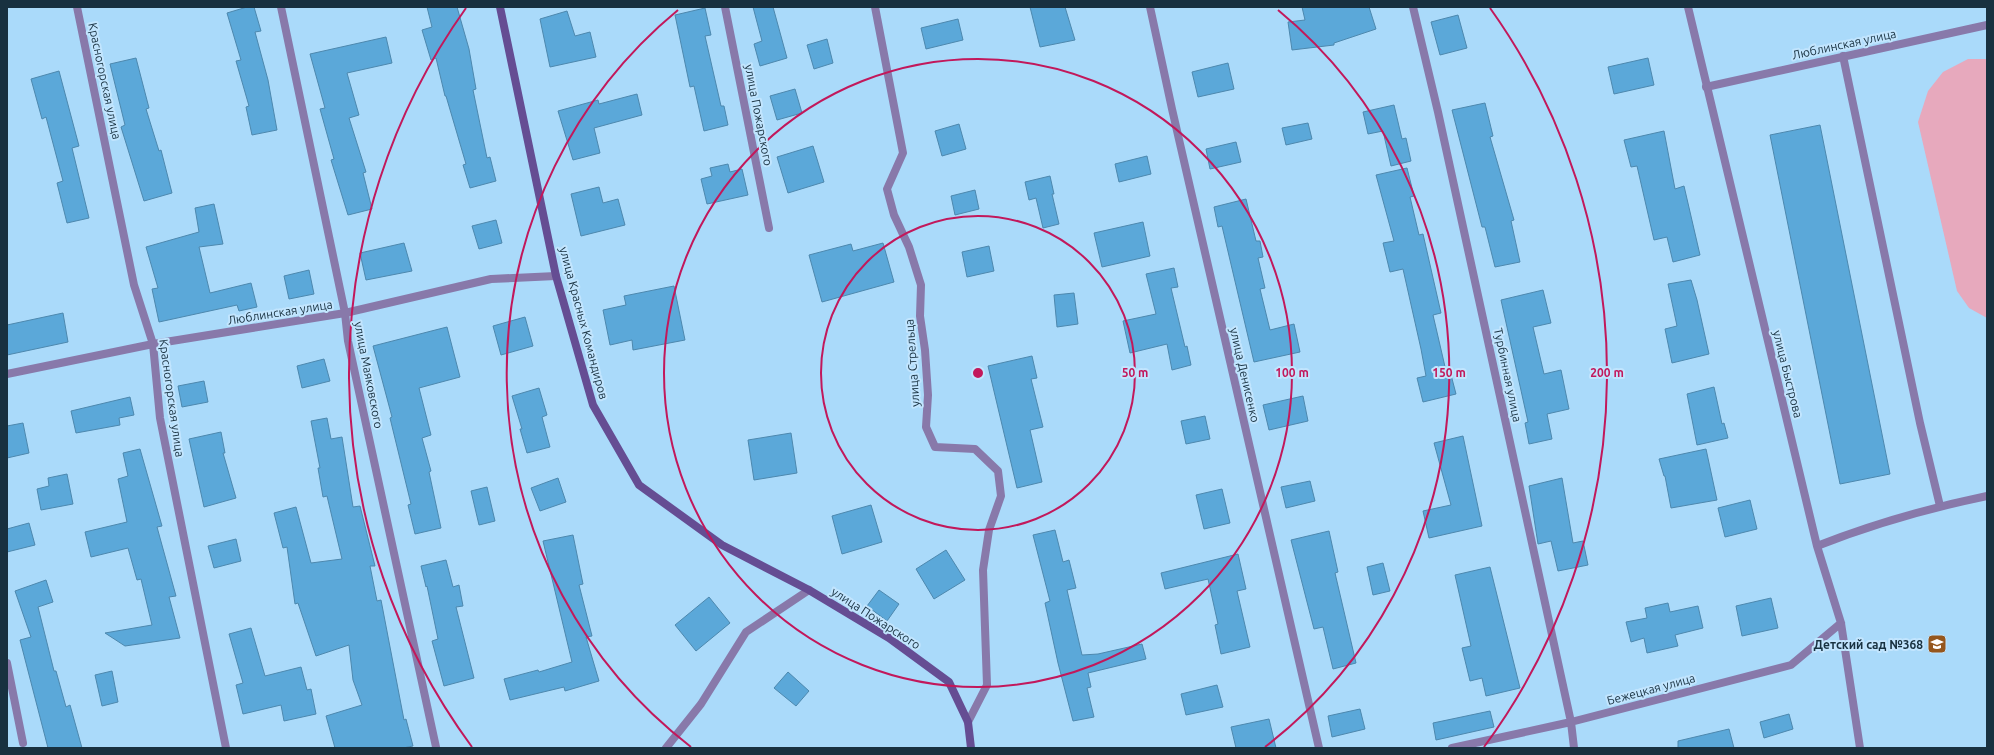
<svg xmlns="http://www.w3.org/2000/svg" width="1994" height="755" viewBox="0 0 1994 755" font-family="Ubuntu,sans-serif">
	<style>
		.green { fill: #e7a9bd }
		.building { fill: #5ba8d9; stroke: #4d88ae }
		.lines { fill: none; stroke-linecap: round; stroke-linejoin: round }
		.lane { stroke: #8879aa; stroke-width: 8 }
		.street { stroke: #8879aa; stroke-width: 8 }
		.secondary { stroke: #654d93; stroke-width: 8 }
		.ring { fill: none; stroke: #c2185b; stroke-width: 2 }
		.labels { text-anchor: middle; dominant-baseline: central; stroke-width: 4; stroke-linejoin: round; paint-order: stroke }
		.street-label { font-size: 12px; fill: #183140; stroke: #c2e5fe }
		.poi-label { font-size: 12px; font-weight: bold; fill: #183140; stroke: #c2e5fe; text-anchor: end }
		.centre { fill: #c2185b; stroke: #c2e5fe; stroke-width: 2 }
		.ring-label { font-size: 12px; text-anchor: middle; font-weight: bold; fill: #c2185b; stroke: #c2e5fe; stroke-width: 4; stroke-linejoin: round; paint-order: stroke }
	</style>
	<rect width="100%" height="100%" fill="#aadafa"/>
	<path class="green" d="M1968 59H1987V318L1969 308 1957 291 1918 122 1928 91 1943 72Z"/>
	<path class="building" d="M247 7H254L261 31 255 32 268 80 277 130 252 135 246 107 249 106 236 61 241 60 227 13Z
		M427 7H457L469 49 476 89 473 90 487 158 490 157 496 181 470 188 463 165 466 164 446 96H445L436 58 431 60 422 30 432 27Z
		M753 7H773L787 58 760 66 754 44 762 41Z
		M1030 7H1065L1075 40 1040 47Z
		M1302 7H1369L1376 29 1334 43V45L1292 50 1288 22 1305 20Z
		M705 8 711 35 705 36 721 106H724L728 125 704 131 694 86 690 87 675 15Z
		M567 11 575 36 590 32 596 57 550 67 540 19Z
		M1458 15 1467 48 1440 55 1431 22Z
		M958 19 963 40 926 49 921 28Z
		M386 37 392 63 347 73 359 115 349 118 366 172 363 173 372 209 348 215 331 160 334 159 320 109 325 108 310 54Z
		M827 39 833 63 814 69 807 45Z
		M136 58 149 108 146 109 159 151 161 150 172 193 144 201 121 127 125 125 110 64Z
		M1648 58 1654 85 1614 94 1608 67Z
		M1228 63 1234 89 1198 97 1192 72Z
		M59 71 79 146 72 148 89 218 67 223 57 183 63 181 46 117 42 119 31 79Z
		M795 89 802 113 777 120 770 96Z
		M637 94 642 115 594 128 600 153 573 160 558 111 598 100 599 104Z
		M1485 103 1493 136 1490 137 1514 220 1511 221 1520 262 1495 267 1485 227H1482L1452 110Z
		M1394 105 1402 139 1406 138 1411 161 1391 166 1383 131 1368 134 1363 112Z
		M1308 123 1312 139 1286 145 1282 128Z
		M959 124 966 149 942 156 935 131Z
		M1820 125 1890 474 1840 484 1770 135Z
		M1664 131 1675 189 1684 186 1700 255 1673 262 1667 237 1654 240 1637 166 1631 167 1624 140Z
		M1236 142 1241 162 1210 169 1206 149Z
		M813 146 824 182 788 193 777 157Z
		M1147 156 1151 174 1119 182 1115 164Z
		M728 164 730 172 742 169 748 195 707 204 701 179 712 176 710 168Z
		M1407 168 1414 196 1410 197 1419 235 1423 234 1441 313 1433 315 1446 371H1450L1456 394 1423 402 1417 378 1426 376 1421 349 1403 269 1390 272 1383 243 1394 241 1376 175Z
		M1050 176 1054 194H1052L1059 224 1043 228 1036 198 1029 200 1025 182Z
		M599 187 603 203 618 199 625 225 581 236 571 194Z
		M975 190 979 209 955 215 951 196Z
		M1246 199 1256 241H1260L1263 257 1258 258 1265 288 1260 289 1270 330 1294 324 1300 352 1254 362 1222 226 1218 227 1214 207Z
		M214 204 223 244 199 247 210 293 251 283 257 307 239 311 237 305 159 322 152 289 158 288 146 247 199 232 195 208Z
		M496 220 502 243 479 249 472 226Z
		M1143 222 1150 256 1102 267 1094 233Z
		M404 243 412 271 366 280 360 253Z
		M883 243 894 282 822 302 809 255 851 244 853 251Z
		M989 246 994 271 967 277 962 252Z
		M1174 268 1178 287 1171 288 1185 347 1187 346 1191 365 1172 370 1167 344 1130 353 1123 321 1156 314 1146 274Z
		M309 270 314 294 289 299 284 276Z
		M1691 280 1697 300 1709 354 1672 363 1665 329 1677 326 1668 284Z
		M674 286 685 340 633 350 632 340 610 345 603 310 626 305 624 296Z
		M1543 290 1551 323 1533 327 1544 374 1561 370 1569 409 1547 414 1552 439 1529 444 1525 423 1528 422 1501 300Z
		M1074 293 1078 324 1057 327 1054 295Z
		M63 313 68 342 7 355V325Z
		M525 317 533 346 501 355 493 326Z
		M447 327 460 377 419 388 431 435 422 438 431 471 429 472 441 528 415 534 408 505 411 504 390 418 392 417 373 346Z
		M1032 356 1037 378 1031 379 1043 427 1030 430 1042 482 1017 488 988 366Z
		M324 359 330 381 302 388 297 366Z
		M204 381 208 402 182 407 178 386Z
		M1714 387 1722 424 1724 423 1728 438 1697 445 1687 394Z
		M539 388 547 415 542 417 550 447 527 453 520 429H522L512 396Z
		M1303 396 1308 421 1269 430 1263 405Z
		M130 397 134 415 119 418 120 425 76 433 71 411Z
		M1205 416 1210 439 1186 444 1181 421Z
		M327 418 331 439 342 437 353 507 360 506 375 566H370L377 601 381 600 404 720 406 719 413 746 403 748H335L326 716 362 705 353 680 349 645 316 656 298 603 295 604 287 547 283 548 274 513 296 507 311 563 342 559 327 496 323 497 318 468H320L311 421Z
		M23 423 29 453 7 458V426Z
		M221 432 225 453H223L236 498 204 507 189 439Z
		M791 433 797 473 754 480 748 440Z
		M1463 436 1482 526 1429 538 1423 511 1451 505 1434 443Z
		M140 449 162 526 157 527 176 596 169 597 180 638 125 646 105 633 152 625 141 579 137 580 128 548 91 557 85 532 127 522 118 479 128 476 123 453Z
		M1706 449 1717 500 1671 508 1665 476H1664L1659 459Z
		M67 474 73 504 41 510 37 489 49 486 48 478Z
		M558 478 566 502 540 511 531 488Z
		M1562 478 1573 543 1583 541 1588 565 1558 571 1551 541 1538 544 1529 486Z
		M1310 481 1315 501 1286 508 1281 487Z
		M487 487 495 521 479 525 471 491Z
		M1222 489 1230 523 1204 529 1196 495Z
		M1750 500 1757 529 1725 537 1718 508Z
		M871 505 882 542 842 554 832 516Z
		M29 523 35 545 7 552V529Z
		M1055 530 1063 562 1069 560 1076 588 1067 590 1082 655 1098 654 1142 644 1146 659 1088 673 1091 687 1087 688 1094 717 1073 721 1058 663 1045 603 1050 601 1033 535Z
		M1329 531 1338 572 1335 573 1356 663 1333 669 1323 627 1314 629 1291 540Z
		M573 535 583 584 579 585 592 636 586 637 599 681 565 691 564 687 510 700 504 679 538 670 539 672 572 662 543 541Z
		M236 539 241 561 214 568 208 546Z
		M946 550 965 580 934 599 916 569Z
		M1238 554 1246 589 1237 591 1250 647 1221 654 1215 625 1218 624 1208 579 1165 589 1161 573Z
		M446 560 453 587 459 585 463 606 456 607 474 678 444 686 432 641 438 639 427 586 426 587 421 566Z
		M1383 563 1390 591 1373 595 1367 567Z
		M1490 567 1520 688 1486 696 1482 678 1470 681 1462 648 1471 646 1455 575Z
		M46 580 53 602 38 607 54 671H56L66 707 70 705 82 748H48L20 640 31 637 15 591Z
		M879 590 899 604 887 621 867 606Z
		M709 597 730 623 696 651 675 625Z
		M1771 598 1778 628 1742 636 1736 606Z
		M1668 603 1670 612 1698 606 1703 628 1675 635 1678 646 1647 653 1644 638 1631 642 1626 622 1647 618 1645 608Z
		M251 628 265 676 301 667 307 690 311 689 316 714 284 721 281 705 243 714 236 685 243 683 229 634Z
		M112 671 118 702 102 706 95 675Z
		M788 672 809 691 796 706 774 688Z
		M1217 685 1223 707 1186 715 1181 694Z
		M1360 709 1365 729 1332 737 1328 716Z
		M1490 711 1494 727 1436 740 1433 723Z
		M1789 714 1793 729 1764 738 1760 722Z
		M1269 719 1276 748H1236L1231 727Z
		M1729 729 1734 748H1678V741Z"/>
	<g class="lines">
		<path class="lane" d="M1843 56 1920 423 1940 506
			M1706 87 1987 25"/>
		<path class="street" d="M77 7 134 285 153 344 160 418 226 748
			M281 7 345 313 348 341 436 747
			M725 7 769 228
			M875 7 903 153 887 189 894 215 909 247 921 285 920 316 925 350 928 395 926 427 935 447 975 449 998 471 1001 496 989 530 983 570 987 685 968 722
			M1150 7 1172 109 1319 748
			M1413 7 1438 112 1571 722 1574 748
			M1688 7 1817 546 1841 623 1860 748
			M7 374 153 344 345 313 491 279 556 276
			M1817 546C1873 524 1929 508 1987 496
			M7 663 23 743
			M666 748 701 704 746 632 809 590
			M1452 748 1571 722 1791 665 1841 623"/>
		<path class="secondary" d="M500 7 556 276 593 405 639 485 722 545 809 590 889 638 949 682 968 722 971 748"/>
	</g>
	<g class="ring">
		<circle cx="978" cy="373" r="157"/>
		<circle cx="978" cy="373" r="314"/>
		<path d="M691 747A471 471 0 0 1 678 10M1278 10A471 471 0 0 1 1265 747"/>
		<path d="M472 747A629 629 0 0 1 466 8M1490 8A629 629 0 0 1 1484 747"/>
	</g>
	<defs>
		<g id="school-square" transform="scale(1)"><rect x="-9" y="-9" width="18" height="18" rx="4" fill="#95561d" stroke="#c2e5fe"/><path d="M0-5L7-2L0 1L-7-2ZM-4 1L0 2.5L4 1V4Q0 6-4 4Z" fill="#fff"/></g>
	</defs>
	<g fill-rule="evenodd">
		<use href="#school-square" x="1937" y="644"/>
	</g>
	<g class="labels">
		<g class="street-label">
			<text transform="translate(1844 44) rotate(-12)">Люблинская улица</text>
			<text transform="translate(105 81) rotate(78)">Красногорская улица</text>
			<text transform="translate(759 115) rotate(79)">улица Пожарского</text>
			<text transform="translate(280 312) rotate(-9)">Люблинская улица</text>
			<text transform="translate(584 323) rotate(75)">улица Красных Командиров</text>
			<text transform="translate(912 363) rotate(-94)">улица Стрельца</text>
			<text transform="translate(1788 374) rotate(76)">улица Быстрова</text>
			<text transform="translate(369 375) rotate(79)">улица Маяковского</text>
			<text transform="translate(1245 375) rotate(77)">улица Денисенко</text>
			<text transform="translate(1508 375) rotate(78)">Турбинная улица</text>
			<text transform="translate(172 398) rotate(82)">Красногорская улица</text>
			<text transform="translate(876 618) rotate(33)">улица Пожарского</text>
			<text transform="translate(1651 689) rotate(-15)">Бежецкая улица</text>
		</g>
		<g class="poi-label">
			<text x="1923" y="644">Детский сад №368</text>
		</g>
	</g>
	<circle cx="978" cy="373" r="6" class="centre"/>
	<g class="ring-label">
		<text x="1135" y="377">50 m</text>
		<text x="1292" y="377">100 m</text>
		<text x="1449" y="377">150 m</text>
		<text x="1607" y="377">200 m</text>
	</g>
	<rect width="1994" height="755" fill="none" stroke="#183140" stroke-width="16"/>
</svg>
